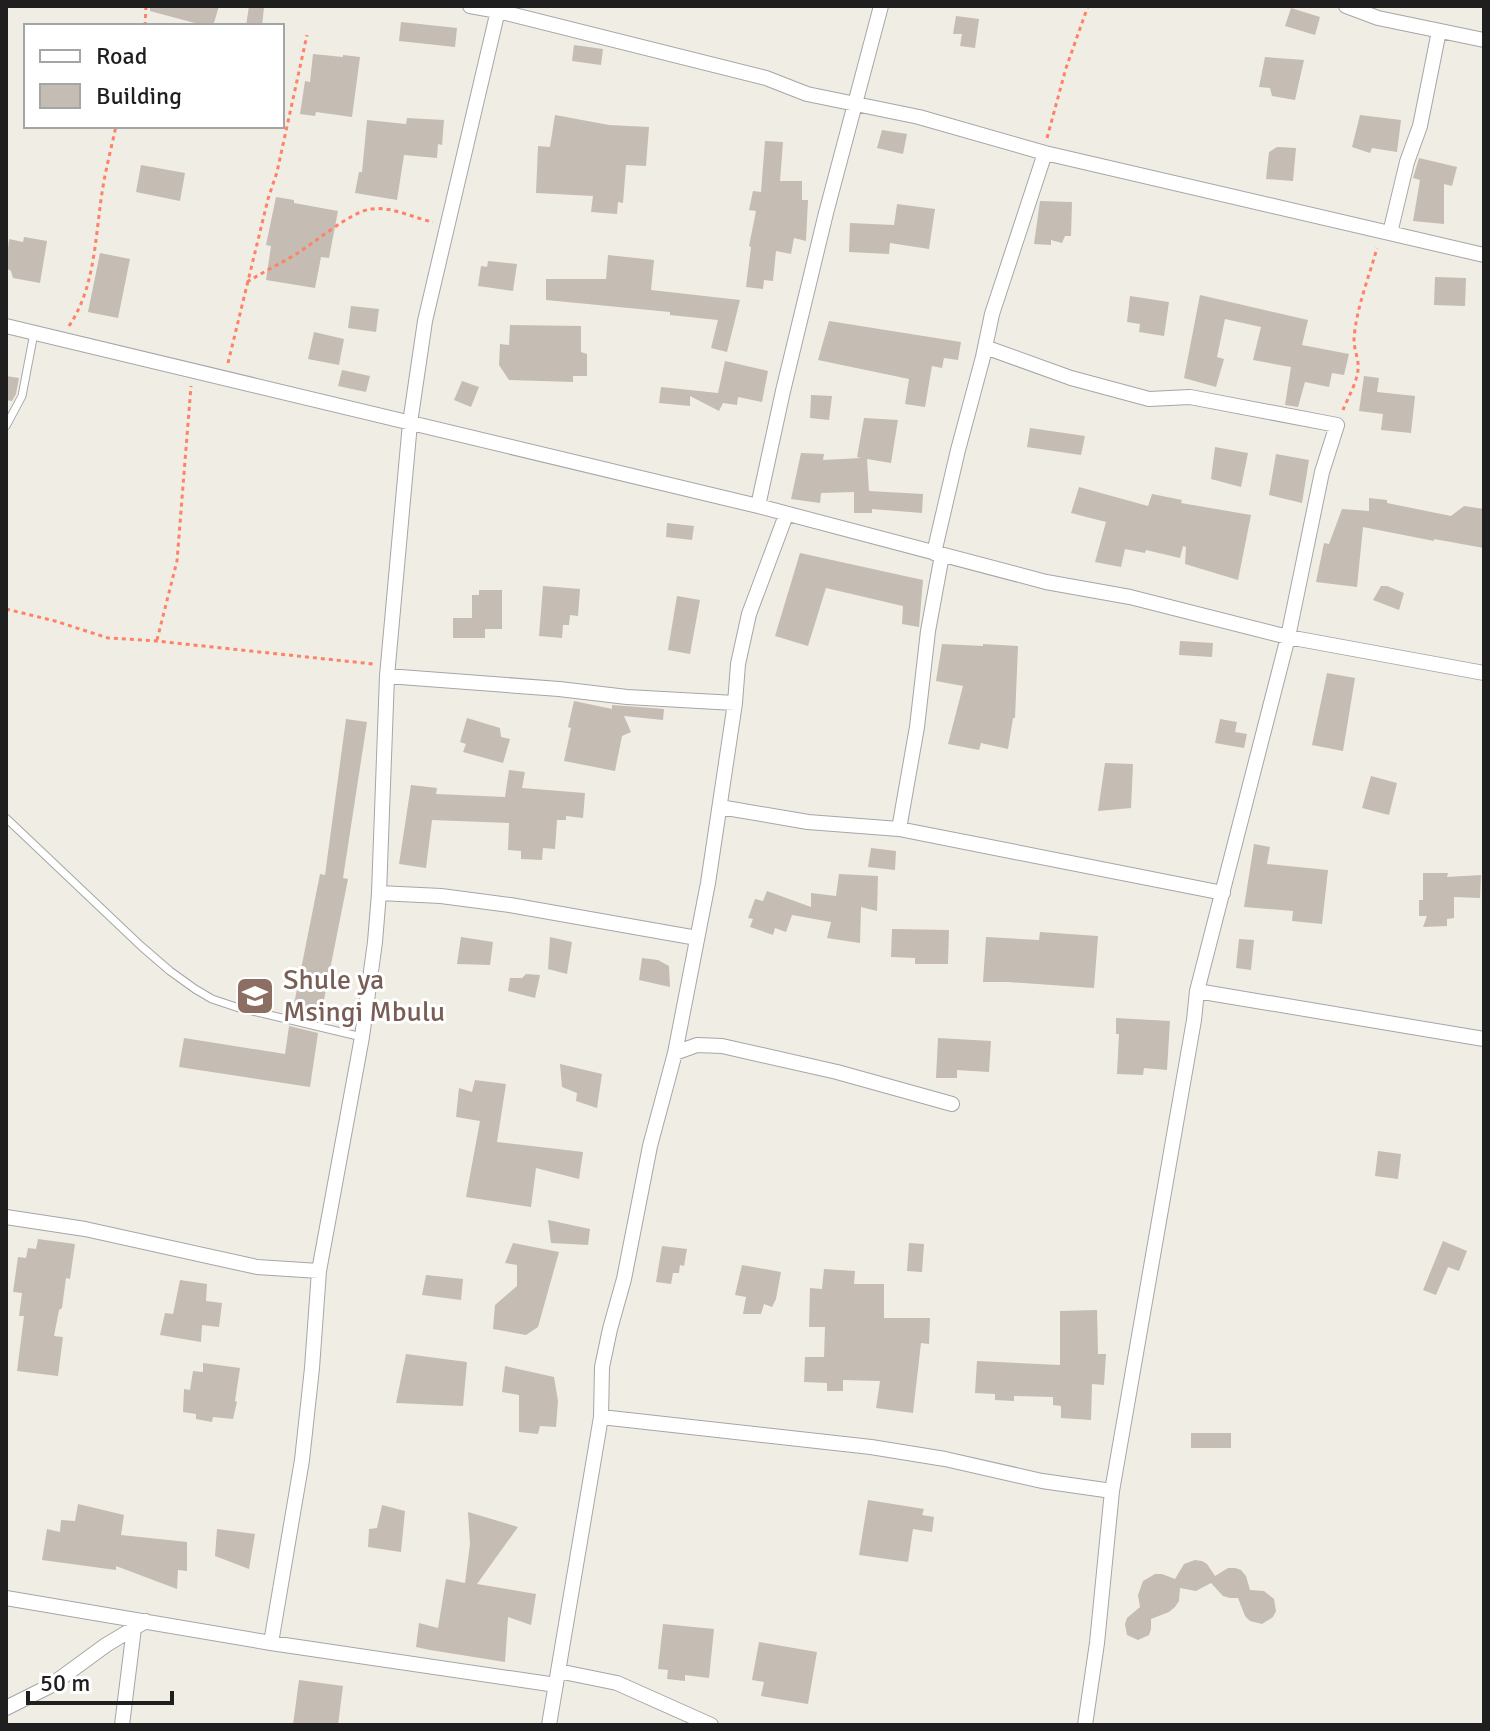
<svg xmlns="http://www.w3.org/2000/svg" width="1490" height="1731" viewBox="0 0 1490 1731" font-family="Signika,sans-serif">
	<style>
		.building { fill: #c5bcb4 }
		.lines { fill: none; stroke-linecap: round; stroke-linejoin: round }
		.lane-casing { stroke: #a6a6a6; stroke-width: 9 }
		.street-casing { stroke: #a6a6a6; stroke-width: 16 }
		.path { stroke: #ff8267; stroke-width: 3; stroke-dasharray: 4 4; stroke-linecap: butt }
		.lane { stroke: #fff; stroke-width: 7 }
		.street { stroke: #fff; stroke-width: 14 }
		.labels { text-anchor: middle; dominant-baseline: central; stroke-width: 6; stroke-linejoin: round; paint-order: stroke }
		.education-label { font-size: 28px; fill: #785e54; stroke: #fff; text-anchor: start }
	</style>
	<rect width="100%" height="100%" fill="#f0ede5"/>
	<path class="building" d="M150 6H219L213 26H206L150 11Z
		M249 6 264 7 262 26H246Z
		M1291 8 1320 17 1315 35 1285 26Z
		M956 16 979 19 975 48 960 46 962 34H953Z
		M401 22 457 28 455 47 399 41Z
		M574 45 603 49 601 65 572 61Z
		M313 54 343 57V55L360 57 352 117 316 112 315 116 300 114 305 81 310 82Z
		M1265 57 1304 60 1295 100 1272 96 1270 88 1259 87Z
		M555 115 609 125 649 127 646 166 626 165 623 203 618 202 617 214 591 212 593 196 536 193 538 146 550 147Z
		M1360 115 1401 120 1397 152 1372 148 1370 153 1352 147Z
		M407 118 444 120 442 145 438 144 437 158 404 155 397 200 355 193 359 172H362L367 120 406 124Z
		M882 130 907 134 903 154 877 148Z
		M765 141 783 142 780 181H802V200H808L806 241 794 238 791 254 776 251 773 281 764 280 763 289 746 287 751 247 749 246 756 211 749 210 753 191 761 192Z
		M1277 147 1296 148 1293 181 1266 179 1269 152Z
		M1419 158 1457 167 1452 186 1444 184V224L1413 221 1420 180 1413 178Z
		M141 165 185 173 180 201 136 192Z
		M276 197 294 200V203L338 211 329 258 321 257 315 288 266 280 271 246 266 245Z
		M1040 201 1072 202 1071 236H1065L1062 243 1051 240V245L1034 244Z
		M897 204 935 209 929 249 890 243 889 254 849 252 850 223 894 225Z
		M24 237 47 241 40 283 13 278 11 271 6 268 9 239 23 242Z
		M100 253 130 259 118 318 88 312Z
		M608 255 654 260 651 290 740 300 727 352 711 348 718 320 670 315V312L546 300V279H606Z
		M488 261 517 264 513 291 478 286 481 266 487 267Z
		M1435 277 1466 278 1465 306 1434 305Z
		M1200 295 1308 320 1302 345 1349 354 1344 375 1332 373 1329 387 1305 382 1298 407 1285 405 1291 367 1253 360 1261 327 1225 319 1217 357 1224 359 1216 387 1184 378Z
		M1130 296 1169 302 1164 336 1139 332 1140 324 1127 322Z
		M351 306 379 309 376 332 348 328Z
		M829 321 961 342 958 360 944 358 942 368 932 366 925 407 905 404 909 379 818 360Z
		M510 325 581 326V352L587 354V376H573V382L509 380 499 365 500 344 509 345Z
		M314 332 344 339 339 365 308 359Z
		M725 361 768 371 762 402 738 397 737 405 723 403 719 411 690 396V406L659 403 661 387 718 393Z
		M342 370 370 376 366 392 338 386Z
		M6 376 19 378 16 394 12 401 6 400Z
		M1364 376 1379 378 1377 392 1415 396 1411 433 1381 430 1383 414 1359 411Z
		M462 381 479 387 471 407 454 400Z
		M811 395 832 396 829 420 810 418Z
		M864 418 898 420 891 463 867 459 869 491 923 494 922 513 872 509V513H854V492L821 493 820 503 791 499 801 453 824 454 823 460 861 458 857 457Z
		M1030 428 1085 436 1081 455 1027 447Z
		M1215 447 1248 453 1241 487 1211 479Z
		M1276 454 1309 460 1302 503 1269 495Z
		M1079 487 1148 506 1152 494 1182 500 1181 503 1251 515 1238 580 1185 564 1186 547 1183 546 1180 558 1146 550 1145 553 1125 549 1121 567 1095 562 1106 522 1071 513Z
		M1369 498 1387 500V503L1451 516 1464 506 1484 509V548L1434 539V541L1363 527 1357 587 1316 582 1324 543 1329 544 1342 509 1369 511Z
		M667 523 694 526 692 540 666 537Z
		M800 553 923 580 919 627 902 624 903 606 826 588 808 646 775 636Z
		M543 586 580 589 578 616 570 615 569 625H563L562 638 539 636Z
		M1381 586H1387L1404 593 1399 610 1373 600Z
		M479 590H502V629H485V638H453V618H472V595H479Z
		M677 596 700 600 690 654 668 650Z
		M1180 641 1213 643 1212 657 1179 655Z
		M942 644 983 646V644L1018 646 1015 718H1013L1008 749 981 743 979 750 948 744 963 686 936 681Z
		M1327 673 1355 678 1343 751 1312 745Z
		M574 701 612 709V705L664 709 663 720 624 716 631 732 622 736 615 771 564 761 571 728 568 727Z
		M467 718 500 728 501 737 510 739 503 763 463 752 466 744 460 742Z
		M346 719 367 722 343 878 348 879 320 1020 292 1014 320 874 325 875Z
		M1220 719 1237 722 1235 732 1247 734 1244 748 1215 743Z
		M1105 763 1133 764 1131 808 1098 811Z
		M509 770 525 772 522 788 585 793 583 818 566 816V820H557L555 849 543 848 542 860 521 859V851L508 850 509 823 432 820 426 868 399 864 411 785 437 788 436 794 505 797Z
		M1371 776 1397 783 1389 815 1362 808Z
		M1254 844 1270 847 1267 864 1328 870 1322 924 1292 921 1293 911 1244 907Z
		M871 848 896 851 895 870 868 867Z
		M1423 873H1448L1447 877 1481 875 1480 898 1454 897V918L1447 919V926L1423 927 1427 916H1419V900H1423Z
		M839 874 878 876 877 911 861 907 860 943 827 938 831 922 792 915 786 932 775 928 773 935 750 927 753 919 748 918 755 899 763 901 767 891 811 907V893L836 896Z
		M892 929 949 930 948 964H915V958L891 957Z
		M1040 932 1098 936 1094 988 1008 982H983L986 937 1039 940Z
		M461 937 493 942 490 965 457 964Z
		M550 937 572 942 567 974 548 969Z
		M1239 939 1254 940 1251 970 1236 968Z
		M642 958 658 960 669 966 670 987 639 980Z
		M526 974 540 975 535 998 508 991 510 978H522Z
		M1116 1018 1170 1021 1167 1070 1144 1068 1143 1075 1117 1074 1119 1034H1116Z
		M289 1026 318 1033 310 1087 179 1067 184 1038 285 1054Z
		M938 1038 991 1041 989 1072 957 1070V1078H936Z
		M560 1064 602 1074 597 1108 576 1101 577 1093 562 1087Z
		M475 1080 506 1084 497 1142 583 1152 579 1179 536 1168 531 1207 466 1197 480 1121 456 1117 459 1088 472 1092Z
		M1378 1151 1401 1154 1398 1179 1375 1176Z
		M548 1220 590 1229 588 1245 551 1243Z
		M38 1239 75 1244 70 1279 66 1278 62 1308 59 1310 54 1336 63 1337 58 1376 17 1371 24 1316H19L22 1293 13 1292 18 1257 26 1258 28 1248 36 1249Z
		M1443 1241 1467 1251 1459 1271 1448 1267 1436 1295 1423 1290Z
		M513 1243 559 1252 538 1327 526 1335 493 1329 495 1305 517 1286V1265L505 1263Z
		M909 1243 924 1244 922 1272 907 1271Z
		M662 1246 687 1249 684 1266 680 1265 679 1273H673L671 1284 656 1282Z
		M742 1265 781 1272 776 1299 772 1307 764 1304 761 1314H743L746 1297 735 1295Z
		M824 1269 855 1271 854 1284H884V1318H930L929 1344 921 1343 913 1413 876 1408 880 1381 843 1380V1391H827V1383L804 1382 805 1357H824L825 1327H809L810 1288 822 1289Z
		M426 1275 463 1279 461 1300 422 1295Z
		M180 1280 207 1284 206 1301 222 1303 219 1327 202 1325 201 1342 160 1335 165 1313 173 1314Z
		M1097 1310 1098 1354H1106L1104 1385 1092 1384 1091 1420 1061 1418V1406L1053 1405V1397L1014 1396V1401L995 1400V1394L975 1393 977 1361 1060 1365V1311Z
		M406 1354 467 1362 463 1406 396 1403Z
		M203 1363 240 1368 235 1401 237 1402 233 1419 213 1417 212 1422 196 1419V1414L183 1412 184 1389 190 1390 193 1371 203 1372Z
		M505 1366 554 1377 558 1401 556 1427 540 1426 538 1434 519 1432V1395L502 1392Z
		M1191 1433H1231V1448H1191Z
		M868 1500 924 1509 922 1515 934 1517 932 1532 913 1529 908 1562 859 1555Z
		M78 1504 124 1515 121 1535 187 1542V1571L178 1570 177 1589 116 1566V1570L42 1560 47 1529 60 1532 61 1520 75 1521Z
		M382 1505 405 1511 401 1552 368 1547 369 1529 377 1528Z
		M468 1512 518 1527 477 1584 536 1594 531 1625 508 1617 505 1662 430 1650 416 1647 419 1623 438 1628 446 1579 465 1583 470 1544Z
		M217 1529 255 1534 249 1569 215 1556Z
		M1195 1560 1202 1561 1207 1564 1215 1576 1228 1568H1235L1241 1570 1246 1576 1250 1590 1264 1591 1274 1599 1276 1611 1273 1617 1262 1624 1250 1621 1245 1616 1238 1598H1230L1223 1596 1211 1583 1196 1591 1180 1588 1179 1601 1175 1607 1169 1612 1151 1619V1629L1149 1635 1138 1640 1127 1635 1125 1624 1127 1618 1140 1607 1138 1595 1143 1581 1155 1574H1162L1175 1579 1184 1564Z
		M663 1624 714 1629 709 1678 685 1675V1681L667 1679 668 1670 658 1669Z
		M759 1642 817 1652 808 1704 761 1696 764 1682 752 1680Z
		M299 1680 343 1686 338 1725H293Z"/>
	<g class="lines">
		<g class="lane-casing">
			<path id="lane" d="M6 426 22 396 34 333
				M6 818 141 946 170 971 195 989 212 999 236 1007 362 1037"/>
		</g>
		<g class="street-casing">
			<path id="street" d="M470 6 498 11 766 78 807 94 919 117 1045 153 1484 255
				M1346 6 1378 18 1484 40
				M1390 233 1407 162 1420 126 1439 31
				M6 326 758 506 1046 582 1130 597 1288 637 1484 673
				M758 506 783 391 826 213 881 6
				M934 553 958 450 983 357 992 314 1045 153
				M387 676 559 689 627 697 735 703
				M720 807 808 822 899 829 1223 893
				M899 829 917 727 928 631 942 555
				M379 893 441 896 510 905 697 938
				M1197 991 1484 1039
				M675 1053 697 1045 722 1046 837 1072 952 1104
				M6 1217 85 1229 257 1267 319 1271
				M601 1417 871 1447 945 1459 1042 1481 1112 1491 1194 1020 1197 991 1288 637 1322 472 1337 425 1190 397 1149 399 1071 378 985 347
				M6 1598 271 1643 556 1685
				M271 1643 302 1460 312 1368 319 1271 362 1037 375 942 379 893 387 676 410 423 425 321 499 6
				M558 1671 617 1683 711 1725
				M6 1708 50 1686 106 1645 146 1621
				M122 1725 134 1628
				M549 1725 601 1417 602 1367 610 1329 624 1279 650 1146 675 1053 708 883 735 703 738 664 749 614 786 515
				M1085 1725 1097 1643 1112 1491"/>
		</g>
		<path class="path" d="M145 26 146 6
			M1047 138 1066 68 1088 6
			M247 282C263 272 280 264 296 254 316 242 350 212 371 209 392 206 413 218 433 222
			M69 326C94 289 95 242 101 200 104 175 111 150 116 126
			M228 363 268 199 277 172 307 35
			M1343 410C1348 397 1360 378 1358 363 1357 355 1354 348 1354 339 1356 309 1369 277 1377 248
			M6 609 55 621 108 638 156 641 373 664
			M157 640 177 561 191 386"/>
		<use href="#lane" class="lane"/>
		<use href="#street" class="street"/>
	</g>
	<defs>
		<g id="school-square" transform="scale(2)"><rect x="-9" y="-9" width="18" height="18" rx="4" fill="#8d6e63" stroke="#fff"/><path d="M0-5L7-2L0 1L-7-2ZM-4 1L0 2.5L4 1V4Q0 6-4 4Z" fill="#fff"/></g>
	</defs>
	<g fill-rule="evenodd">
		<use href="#school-square" x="255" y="996"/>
	</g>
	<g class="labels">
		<g class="education-label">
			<text x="283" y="980">Shule ya<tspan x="283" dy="32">Msingi Mbulu</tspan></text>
		</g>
	</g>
	<rect width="1490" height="1731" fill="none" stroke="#1f1f1f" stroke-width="16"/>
	<rect x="24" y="24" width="260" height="104" fill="#ffffff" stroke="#a5a5a5" stroke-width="2"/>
	<rect x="40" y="50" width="40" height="12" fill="#ffffff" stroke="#a5a5a5" stroke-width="2"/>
	<text x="96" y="64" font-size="24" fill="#1f1f1f">Road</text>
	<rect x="40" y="84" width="40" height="24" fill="#c5bcb4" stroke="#a5a5a5" stroke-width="2"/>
	<text x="96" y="104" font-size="24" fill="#1f1f1f">Building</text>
	<path d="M28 1691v12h144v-12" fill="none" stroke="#1f1f1f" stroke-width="4"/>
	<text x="40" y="1691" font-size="24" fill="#1f1f1f" stroke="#ffffff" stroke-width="6" paint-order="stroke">50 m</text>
</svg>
